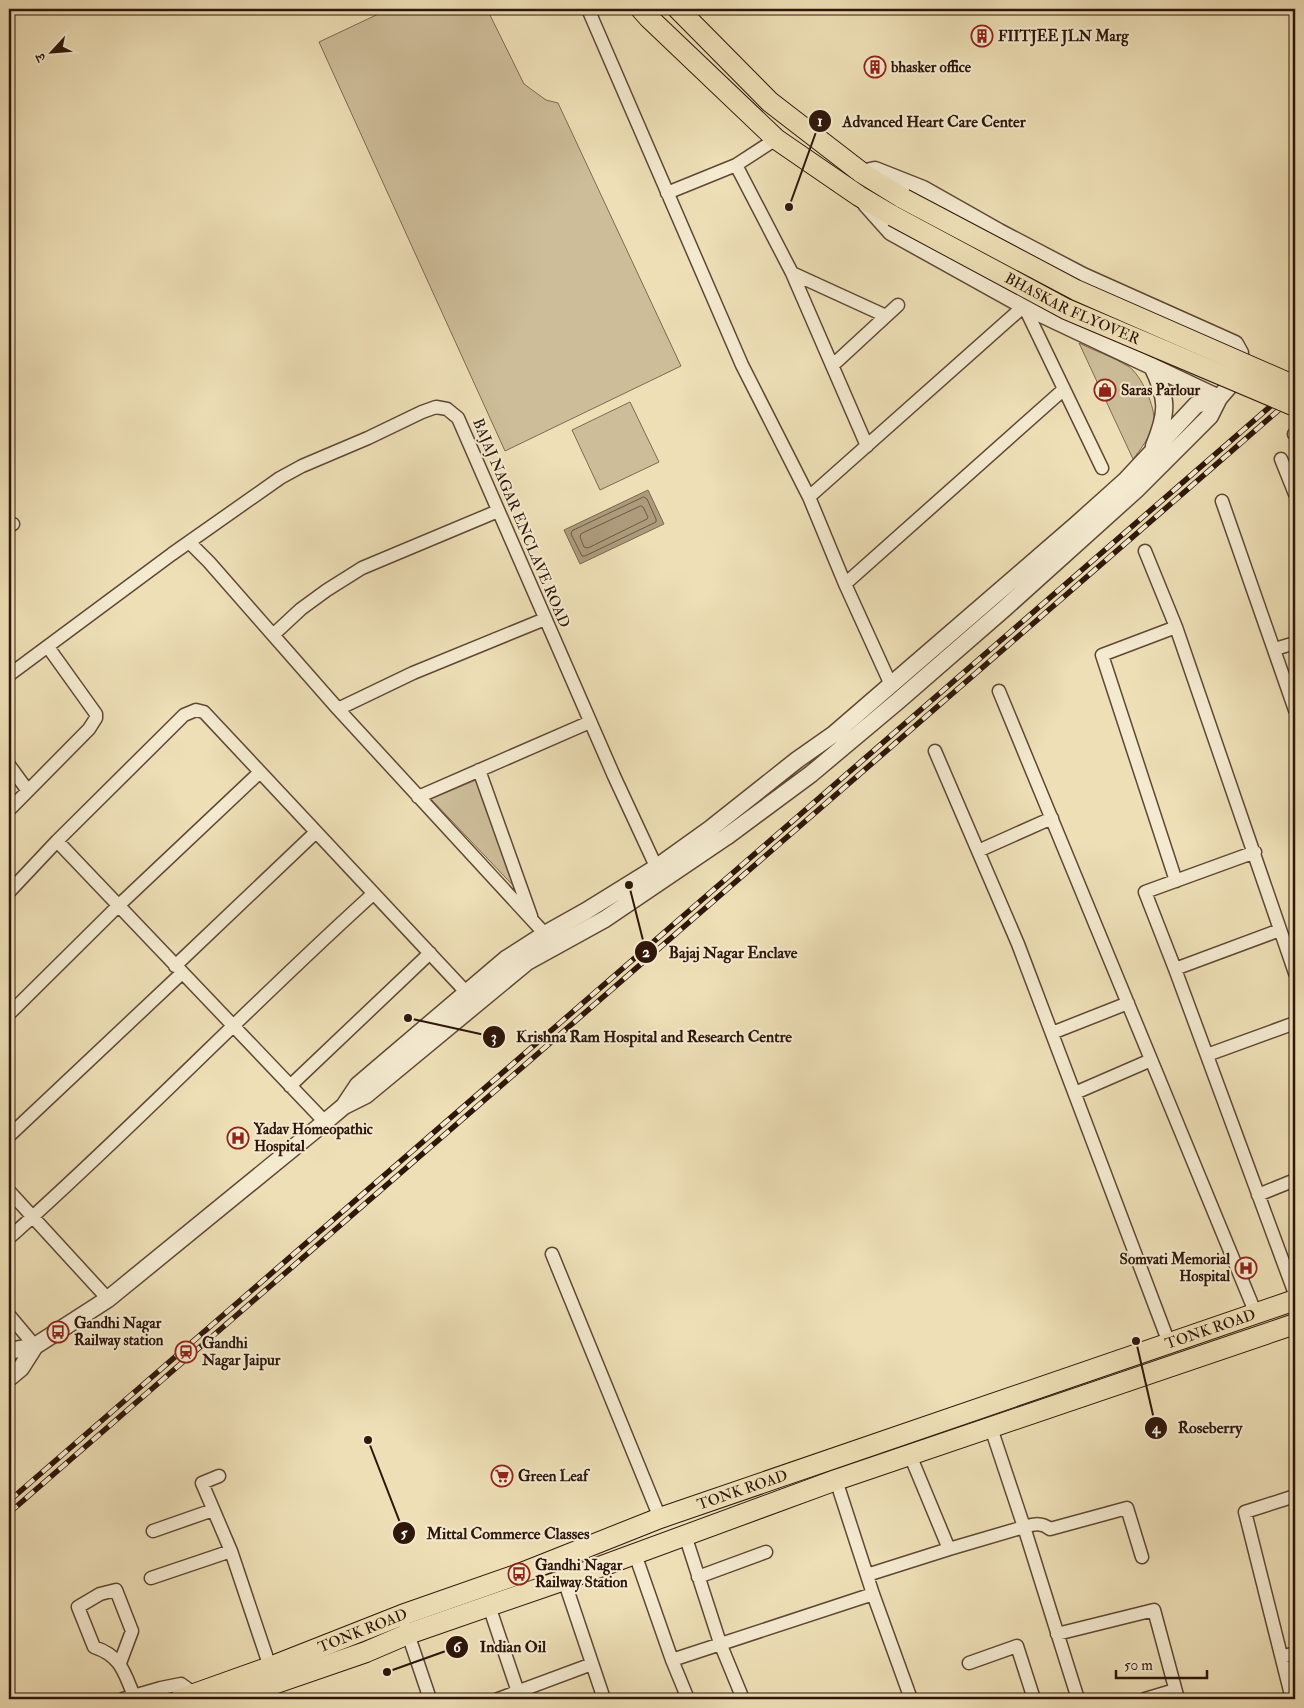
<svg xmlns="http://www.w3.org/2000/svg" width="1304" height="1708" viewBox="0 0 1304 1708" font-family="'IM FELL Double Pica','Noto Serif Devanagari',serif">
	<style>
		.green { fill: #cdbd99; stroke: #7e6a52 }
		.water { fill: #ad9b7c; stroke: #7a664e }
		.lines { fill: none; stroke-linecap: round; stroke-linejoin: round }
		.shore { stroke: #6e5843; stroke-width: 1 }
		.minor-casing { stroke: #5e4835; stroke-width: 15 }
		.tertiary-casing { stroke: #5e4835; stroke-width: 19 }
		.primary-casing { stroke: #2e160a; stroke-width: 22 }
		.minor { stroke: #f4ead0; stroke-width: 12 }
		.tertiary { stroke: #f4ead0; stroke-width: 16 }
		.primary { stroke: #eedfb6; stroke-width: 20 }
		.rail-casing { stroke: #2e160a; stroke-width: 5.5 }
		.rail { stroke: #f4ead0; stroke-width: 4; stroke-dasharray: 11; stroke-linecap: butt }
		.primary-bridge-casing { stroke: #2e160a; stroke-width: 22; stroke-linecap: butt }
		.primary-bridge { stroke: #eedfb6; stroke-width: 20 }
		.labels { text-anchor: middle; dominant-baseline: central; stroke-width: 4; stroke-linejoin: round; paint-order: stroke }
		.poi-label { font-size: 15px; font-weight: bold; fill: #2e160a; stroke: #f4ead0; text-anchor: start }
		.street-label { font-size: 15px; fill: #2e160a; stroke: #f4ead0 }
		.leader { fill: none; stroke: #2e160a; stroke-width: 2 }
		.callout-dot { fill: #2e160a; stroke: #f4ead0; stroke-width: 2 }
		.mark-label { font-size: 15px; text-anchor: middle; font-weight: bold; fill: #fff }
		.callout-label { font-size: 16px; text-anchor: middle; font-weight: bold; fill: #2e160a; stroke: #f4ead0; stroke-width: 4; stroke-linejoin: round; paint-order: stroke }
	</style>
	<rect width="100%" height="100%" fill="#eedfb6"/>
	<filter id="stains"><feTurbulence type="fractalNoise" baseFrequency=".004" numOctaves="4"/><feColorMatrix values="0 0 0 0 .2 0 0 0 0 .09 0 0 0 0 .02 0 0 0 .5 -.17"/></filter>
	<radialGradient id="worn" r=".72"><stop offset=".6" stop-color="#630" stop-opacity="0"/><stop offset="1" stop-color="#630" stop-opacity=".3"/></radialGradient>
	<path class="green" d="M389 9H487L524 84 546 100 558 103 681 366 505 451 319 42Z
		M1079 343C1095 351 1113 357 1128 366 1141 374 1156 408 1154 423 1153 432 1139 452 1133 459Z
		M630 402 659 462 600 490 572 430Z
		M476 780 523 896 431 799Z"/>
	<path class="water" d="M648 490 664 524 580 564 564 530Z"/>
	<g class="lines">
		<path class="shore" d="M644 497 647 499 656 519V522L585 556H582L571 534 572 531Z
			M641 506 643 507 648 517 647 519 588 548 584 547 580 537 581 534Z"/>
		<g class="minor-casing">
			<path id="minor" d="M588 9 742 365 809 497 845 584 891 685
				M736 165 776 139
				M667 193 736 165 792 273 867 446
				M792 273 886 316
				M833 365 898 305
				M1294 434 1295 435
				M1281 459 1295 494
				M809 497 1024 306 1102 468
				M1222 501 1295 710
				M9 526 13 524
				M189 542 209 562 338 709 545 934
				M1145 551 1176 627 1295 973
				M845 584 1063 390
				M1176 627 1102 655 1176 881
				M273 635 301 609 327 590 362 568 498 511
				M1275 649 1295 643
				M9 675 172 554 280 478 302 466 368 438 422 412 436 407 447 409 458 418 614 776 660 875
				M999 691 1256 1314
				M338 709 413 673 545 619
				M935 751 1018 944 1169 1343
				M9 765 28 791
				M479 770 531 916
				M418 797 590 722
				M9 810 89 729 96 718V714L48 647
				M57 841 325 1122
				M978 851 1052 818
				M9 892 57 841 184 715 196 710 204 712 467 993
				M1280 930 1175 969 1295 1294
				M175 966 316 832
				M1175 969 1145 892 1255 852
				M9 1014 118 906 260 772
				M1052 1033 1128 1003
				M1207 1055 1295 1023
				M290 1086 430 953
				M1075 1093 1151 1060
				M9 1136 182 973
				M9 1191 108 1299
				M1258 1195 1295 1180
				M9 1238C134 1127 249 1006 373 894
				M552 1254 660 1518
				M9 1315 35 1346
				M910 1455 949 1549 1024 1527 991 1428
				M219 1476 202 1483 231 1551 270 1667
				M836 1480 873 1594 911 1699
				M153 1531 213 1510
				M685 1535 720 1643 743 1699
				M635 1554 672 1660 688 1699
				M867 1575 949 1549
				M698 1577 766 1552
				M151 1578 231 1551
				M564 1580 604 1699
				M489 1606 518 1692
				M406 1628 430 1699
				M1057 1634 1154 1610 1178 1699
				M1282 1657 1295 1653
				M672 1660 873 1594
				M120 1663 132 1631 116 1590 100 1594 78 1607 94 1647C121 1656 124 1672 134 1696
				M969 1663 1017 1646 1034 1699
				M123 1699 161 1688 181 1684 195 1694
				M498 1699 592 1664
				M1078 1699 1024 1527C1034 1524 1041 1522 1050 1529L1127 1508 1142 1557
				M1145 1699 1175 1690
				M1292 1699 1245 1512 1295 1496"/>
		</g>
		<g class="tertiary-casing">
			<path id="tertiary" d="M866 204 891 232 1024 306 1219 398
				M1152 366C1168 399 1168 412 1154 446
				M344 1106 366 1095 527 962 605 919 726 837 811 774 898 701 1005 608 1136 490 1210 416 1219 398 1231 384 1238 368 1240 353 1235 344 1083 276 999 232 923 189 875 170 862 173
				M9 1351 35 1346
				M9 1378 21 1368 35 1346 108 1299 325 1122 344 1106 358 1085 506 959 545 934 586 911 657 867 710 829 797 760 834 734 1077 524 1126 480 1196 405 1219 398"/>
		</g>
		<g class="primary-casing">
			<g id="primary">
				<path d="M641 9 649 18 776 139 859 196 893 216"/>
				<path d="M678 9 770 102 862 173 904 199"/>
				<path id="s1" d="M180 1699 270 1667 402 1615 519 1574 660 1518 1295 1300"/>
				<path d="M230 1699 366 1652 408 1634 564 1580 836 1480 1295 1324"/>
			</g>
		</g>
		<use href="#minor" class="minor"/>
		<use href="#tertiary" class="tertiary"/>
		<use href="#primary" class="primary"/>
		<g class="rail-casing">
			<path id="rail" d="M9 1501 1295 385
				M9 1513 1295 396"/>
		</g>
		<use href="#rail" class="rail"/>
		<g class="primary-bridge-casing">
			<g id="primary-bridge">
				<path d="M904 199 1076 290 1295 386"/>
				<path id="s2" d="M893 216 1066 309 1295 406"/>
			</g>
		</g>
		<use href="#primary-bridge" class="primary-bridge"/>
	</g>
	<defs>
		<g id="building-ring" transform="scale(1.125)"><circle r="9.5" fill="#f4ead0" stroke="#8f2418" stroke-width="1.5"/><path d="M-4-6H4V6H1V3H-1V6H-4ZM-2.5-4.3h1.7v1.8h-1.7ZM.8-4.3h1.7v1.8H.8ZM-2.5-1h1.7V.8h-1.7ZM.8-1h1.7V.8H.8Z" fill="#8f2418"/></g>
		<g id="shop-ring" transform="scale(1.125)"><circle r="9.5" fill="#f4ead0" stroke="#8f2418" stroke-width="1.5"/><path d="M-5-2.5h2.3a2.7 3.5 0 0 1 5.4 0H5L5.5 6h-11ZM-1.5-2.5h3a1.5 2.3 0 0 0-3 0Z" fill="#8f2418"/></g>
		<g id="hospital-ring" transform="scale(1.125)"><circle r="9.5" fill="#f4ead0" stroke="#8f2418" stroke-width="1.5"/><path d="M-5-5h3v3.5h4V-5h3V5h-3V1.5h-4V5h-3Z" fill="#8f2418"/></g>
		<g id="bus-ring" transform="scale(1.125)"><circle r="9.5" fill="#f4ead0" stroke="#8f2418" stroke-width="1.5"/><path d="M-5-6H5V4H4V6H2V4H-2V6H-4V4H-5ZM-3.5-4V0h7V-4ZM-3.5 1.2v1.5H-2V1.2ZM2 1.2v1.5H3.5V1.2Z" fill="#8f2418"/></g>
		<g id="station-ring" transform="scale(1.125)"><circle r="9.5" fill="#f4ead0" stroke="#8f2418" stroke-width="1.5"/><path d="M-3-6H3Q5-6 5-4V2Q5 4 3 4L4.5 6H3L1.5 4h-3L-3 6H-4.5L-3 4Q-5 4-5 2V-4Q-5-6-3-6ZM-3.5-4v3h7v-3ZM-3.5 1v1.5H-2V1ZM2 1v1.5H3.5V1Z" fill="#8f2418"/></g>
		<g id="supermarket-ring" transform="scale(1.125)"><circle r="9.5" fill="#f4ead0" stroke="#8f2418" stroke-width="1.5"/><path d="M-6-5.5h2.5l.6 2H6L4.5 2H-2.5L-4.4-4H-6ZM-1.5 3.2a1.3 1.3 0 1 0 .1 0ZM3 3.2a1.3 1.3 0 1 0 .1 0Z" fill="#8f2418"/></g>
	</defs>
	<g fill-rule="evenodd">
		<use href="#building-ring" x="982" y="36"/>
		<use href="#building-ring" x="875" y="67"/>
		<use href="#shop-ring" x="1105" y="390"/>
		<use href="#hospital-ring" x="238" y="1138"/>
		<use href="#hospital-ring" x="1246" y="1268"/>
		<use href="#bus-ring" x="58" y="1332"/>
		<use href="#station-ring" x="186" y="1352"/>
		<use href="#supermarket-ring" x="502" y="1476"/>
		<use href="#bus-ring" x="519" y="1574"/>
	</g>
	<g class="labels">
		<g class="poi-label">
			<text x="998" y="36">FIITJEE JLN Marg</text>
			<text x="891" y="67">bhasker office</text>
			<text x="1121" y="390">Saras Parlour</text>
			<text x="254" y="1129">Yadav Homeopathic<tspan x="254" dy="17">Hospital</tspan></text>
			<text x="1230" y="1259" text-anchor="end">Somvati Memorial<tspan x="1230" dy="17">Hospital</tspan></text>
			<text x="74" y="1323">Gandhi Nagar<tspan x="74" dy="17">Railway station</tspan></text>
			<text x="202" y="1343">Gandhi<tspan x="202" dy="17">Nagar Jaipur</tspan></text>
			<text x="518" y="1476">Green Leaf</text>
			<text x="535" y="1565">Gandhi Nagar<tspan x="535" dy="17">Railway Station</tspan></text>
		</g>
		<g class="street-label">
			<text stroke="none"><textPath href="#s2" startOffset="202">BHASKAR FLYOVER</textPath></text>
			<text transform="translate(521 523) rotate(67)">BAJAJ NAGAR ENCLAVE ROAD</text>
			<text stroke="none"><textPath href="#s1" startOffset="1095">TONK ROAD</textPath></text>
			<text stroke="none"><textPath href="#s1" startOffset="600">TONK ROAD</textPath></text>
			<text stroke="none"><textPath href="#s1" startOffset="195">TONK ROAD</textPath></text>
		</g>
	</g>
	<path class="leader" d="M789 207L820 121M629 885L646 952M408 1018L494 1037M1136 1341L1156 1428M368 1440L404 1533M387 1672L457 1647"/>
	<g class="callout-dot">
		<circle cx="789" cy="207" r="5"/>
		<circle cx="629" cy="885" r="5"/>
		<circle cx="408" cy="1018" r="5"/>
		<circle cx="1136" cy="1341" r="5"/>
		<circle cx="368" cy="1440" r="5"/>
		<circle cx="387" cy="1672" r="5"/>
		<circle cx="820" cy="121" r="12"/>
		<circle cx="646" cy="952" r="12"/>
		<circle cx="494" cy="1037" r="12"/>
		<circle cx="1156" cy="1428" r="12"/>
		<circle cx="404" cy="1533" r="12"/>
		<circle cx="457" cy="1647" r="12"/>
	</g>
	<g class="mark-label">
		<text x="820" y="126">1</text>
		<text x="646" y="957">2</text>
		<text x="494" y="1042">3</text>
		<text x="1156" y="1433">4</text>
		<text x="404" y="1538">5</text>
		<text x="457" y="1652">6</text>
	</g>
	<g class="callout-label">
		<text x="934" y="127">Advanced Heart Care Center</text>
		<text x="733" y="958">Bajaj Nagar Enclave</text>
		<text x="654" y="1042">Krishna Ram Hospital and Research Centre</text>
		<text x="1210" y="1433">Roseberry</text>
		<text x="508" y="1539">Mittal Commerce Classes</text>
		<text x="513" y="1652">Indian Oil</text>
	</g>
	<rect width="1304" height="1708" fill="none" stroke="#eedfb6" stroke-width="30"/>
	<rect x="10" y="10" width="1284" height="1688" fill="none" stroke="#2e160a" stroke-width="2.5"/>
	<rect x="15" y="15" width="1274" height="1678" fill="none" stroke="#2e160a"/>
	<g transform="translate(52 52) rotate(244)" stroke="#f4ead0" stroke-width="4" paint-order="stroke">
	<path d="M0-4L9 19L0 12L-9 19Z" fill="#2e160a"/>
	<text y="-8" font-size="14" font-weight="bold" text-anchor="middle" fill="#2e160a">उ</text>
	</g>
	<path d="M1116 1670v8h91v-8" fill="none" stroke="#2e160a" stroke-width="2.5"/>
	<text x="1124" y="1670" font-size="15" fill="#2e160a" stroke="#f4ead0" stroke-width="4" paint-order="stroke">50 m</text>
	<rect width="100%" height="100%" filter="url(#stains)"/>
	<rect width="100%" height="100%" fill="url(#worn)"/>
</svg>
